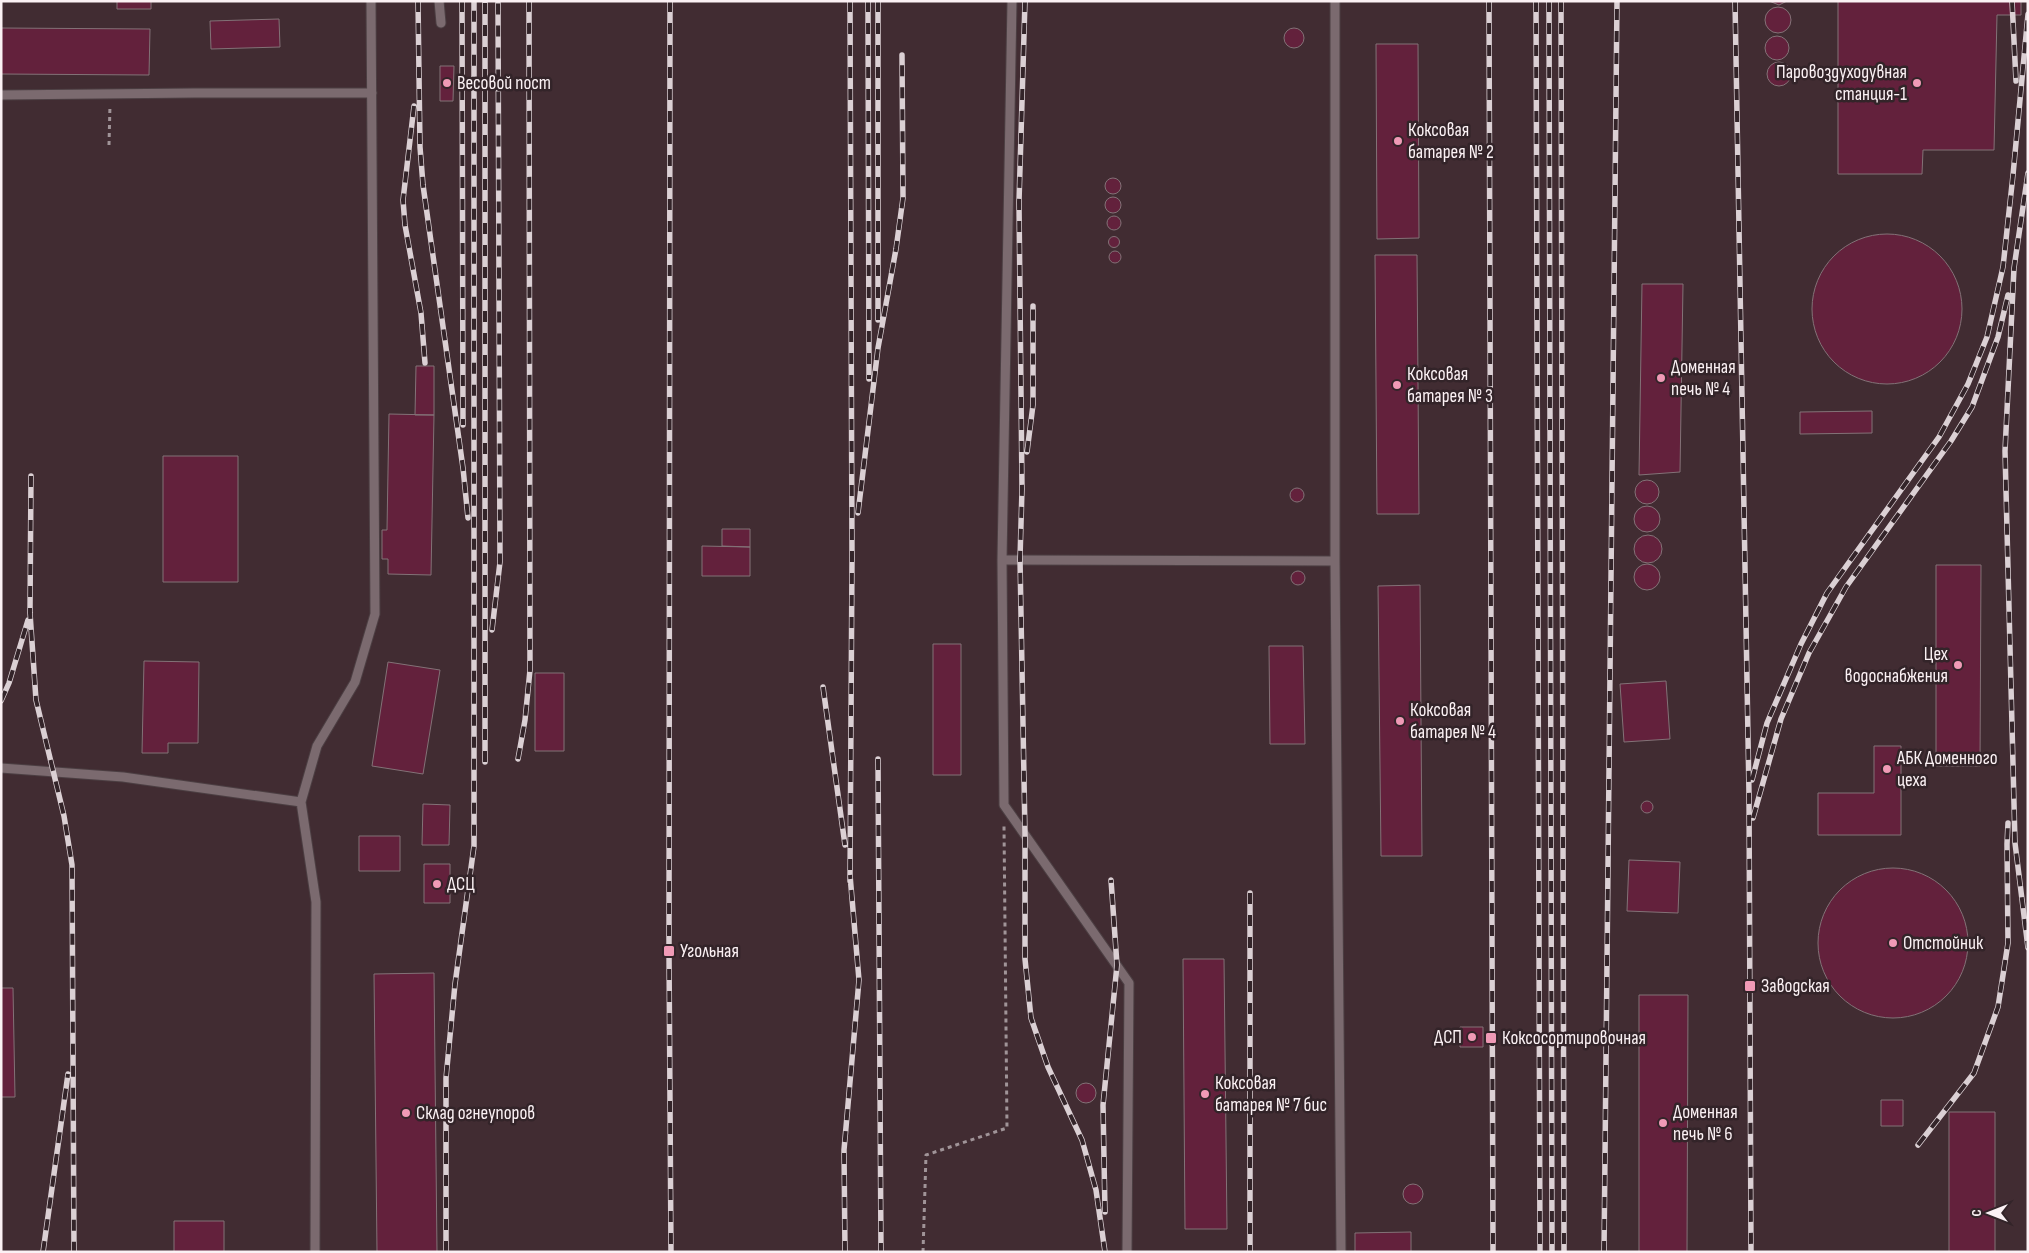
<svg xmlns="http://www.w3.org/2000/svg" width="2029" height="1253" viewBox="0 0 2029 1253" font-family="'Sofia Sans Condensed',sans-serif">
	<style>
		.built { fill: #412c32 }
		.building { fill: #63213c; stroke: #837277 }
		.lines { fill: none; stroke-linecap: round; stroke-linejoin: round }
		.lane-casing { stroke: #4c3f43; stroke-width: 11 }
		.path { stroke: #a09498; stroke-width: 3; stroke-dasharray: 4 4; stroke-linecap: butt }
		.lane { stroke: #7b6a6f; stroke-width: 9 }
		.rail-casing { stroke: #dbd0d4; stroke-width: 5.5 }
		.rail { stroke: #332429; stroke-width: 4; stroke-dasharray: 11; stroke-linecap: butt }
		.poi-dot { fill: #f09ab6; stroke: #332429; stroke-width: 2 }
		.labels { text-anchor: middle; dominant-baseline: central; stroke-width: 5; stroke-linejoin: round; paint-order: stroke }
		.poi-label { font-size: 19px; fill: #fbf1f4; stroke: #332429; text-anchor: start }
	</style>
	<rect width="100%" height="100%" fill="#332429"/>
	<path class="built" d="M1 1H2028V1252H1Z"/>
	<path class="building" d="M117 1H151V9H117Z
		M1769 1H1787L1779 5Z
		M1838 1H2021V15H1997L1994 150H1923L1922 174H1838Z
		M1765 20a13 13 0 1 1 26 0a13 13 0 1 1-26 0Z
		M279 19 280 47 211 49 210 21Z
		M1 28 150 29 149 75 1 74Z
		M1284 38a10 10 0 1 1 20 0a10 10 0 1 1-20 0Z
		M1765 48a12 12 0 1 1 24 0a12 12 0 1 1-24 0Z
		M1376 44H1418L1419 238 1377 239Z
		M1767 74a12 12 0 1 1 24 0a12 12 0 1 1-24 0Z
		M440 66H454L453 101H440Z
		M1105 186a8 8 0 1 1 16 0a8 8 0 1 1-16 0Z
		M1105 205a8 8 0 1 1 16 0a8 8 0 1 1-16 0Z
		M1107 223a7 7 0 1 1 14 0a7 7 0 1 1-14 0Z
		M1812 309a75 75 0 1 1 150 0a75 75 0 1 1-150 0Z
		M1108.5 242a5.5 5.5 0 1 1 11 0a5.5 5.5 0 1 1-11 0Z
		M1109 257a6 6 0 1 1 12 0a6 6 0 1 1-12 0Z
		M1375 255H1417L1419 514H1377Z
		M1642 284H1683L1680 472 1639 475Z
		M416 366H434V415H415Z
		M1872 411V433L1800 434V412Z
		M389 414 434 415 431 575 388 574V559H382V530H387Z
		M163 456H238V582H163Z
		M1635 492a12 12 0 1 1 24 0a12 12 0 1 1-24 0Z
		M1290 495a7 7 0 1 1 14 0a7 7 0 1 1-14 0Z
		M1634 519a13 13 0 1 1 26 0a13 13 0 1 1-26 0Z
		M722 529H750V547L722 546Z
		M1634 549a14 14 0 1 1 28 0a14 14 0 1 1-28 0Z
		M702 546 750 547V576H702Z
		M1634 577a13 13 0 1 1 26 0a13 13 0 1 1-26 0Z
		M1936 565H1981L1980 766H1936Z
		M1291 578a7 7 0 1 1 14 0a7 7 0 1 1-14 0Z
		M1420 585 1422 856H1381L1378 586Z
		M933 644H961V775H933Z
		M1269 646H1303L1305 744H1270Z
		M144 661 199 662 198 743H168V753H142Z
		M388 662 440 670 423 774 372 766Z
		M535 673H564V751H535Z
		M1666 681 1670 739 1624 742 1620 684Z
		M1874 746H1901V835H1818V793H1874Z
		M1641 807a6 6 0 1 1 12 0a6 6 0 1 1-12 0Z
		M423 804 450 805 449 845H422Z
		M359 836H400V871H359Z
		M1629 860 1680 862 1678 913 1627 911Z
		M424 864H450V903H424Z
		M1818 943a75 75 0 1 1 150 0a75 75 0 1 1-150 0Z
		M1183 959H1224L1227 1229H1185Z
		M434 973 437 1252H377L374 974Z
		M1 988H13L15 1097H1Z
		M1639 995H1688L1687 1252H1639Z
		M1460 1027H1483V1047H1460Z
		M1076 1093a10 10 0 1 1 20 0a10 10 0 1 1-20 0Z
		M1881 1100H1903V1126H1881Z
		M1949 1112H1995V1252H1949Z
		M1403 1194a10 10 0 1 1 20 0a10 10 0 1 1-20 0Z
		M174 1221H224V1252H174Z
		M1411 1232V1252H1355V1233Z"/>
	<g class="lines">
		<g class="lane-casing">
			<path id="lane" d="M439 1 441 23
				M1335 1V561L1341 1252
				M1 95 194 93H372
				M1002 560 1012 1
				M1 768 123 777 301 802 317 746 355 682 375 614 371 1
				M301 802 316 902 315 1252
				M1127 1252 1129 983 1004 805 1002 560 1335 561"/>
		</g>
		<path class="path" d="M109 145 110 105
			M923 1252 926 1155 1007 1128 1004 826"/>
		<use href="#lane" class="lane"/>
		<g class="rail-casing">
			<path id="rail" d="M418 1 420 147 423 185 463 468 468 518
				M462 1 463 425
				M670 1 669 951 671 1252
				M850 1 852 557 850 881
				M868 1 869 379
				M878 1V320
				M1025 1 1019 202 1022 489 1020 559 1025 834V959L1031 1018 1048 1067 1082 1140 1096 1190 1105 1252
				M1489 1 1493 1252
				M1536 1 1540 1252
				M1549 1 1552 1252
				M1561 1 1564 1252
				M1735 1 1749 794 1751 1252
				M2012 1 2016 81
				M414 106 403 200 405 225 421 313 425 363
				M2028 173 2014 268 2005 451 2015 843 2028 948
				M1027 452 1033 405V306
				M31 476 30 613 36 700 64 816 72 865 74 1252
				M858 513 878 348 896 249 903 198 902 55
				M492 630 500 562 498 1
				M823 687 845 845
				M1 701 9 683 28 620
				M518 759 525 720 530 670 529 1
				M878 759 881 1252
				M485 762V1
				M1752 780 1767 723 1801 644 1827 593 1939 437 1968 384 1987 337 2003 267 2013 175 2028 14
				M1753 818 1781 719 1809 653 1846 587 1951 441 1972 407 1998 337 2008 295
				M1250 893V1252
				M1918 1145 1974 1073 1998 1007 2008 943 2007 844 2008 823
				M1105 1212 1103 1105 1117 965 1111 880
				M43 1252 68 1074
				M446 1252V1078L455 984 474 846V1
				M845 1252 844 1150 859 980 850 875
				M1604 1252 1617 1"/>
		</g>
		<use href="#rail" class="rail"/>
	</g>
	<g class="poi-dot">
		<circle cx="447" cy="83" r="5"/>
		<circle cx="1917" cy="83" r="5"/>
		<circle cx="1398" cy="141" r="5"/>
		<circle cx="1661" cy="378" r="5"/>
		<circle cx="1397" cy="385" r="5"/>
		<circle cx="1958" cy="665" r="5"/>
		<circle cx="1400" cy="721" r="5"/>
		<circle cx="1887" cy="769" r="5"/>
		<circle cx="437" cy="884" r="5"/>
		<circle cx="1893" cy="943" r="5"/>
		<rect x="663" y="945" width="12" height="12" rx="2.5"/>
		<rect x="1744" y="980" width="12" height="12" rx="2.5"/>
		<circle cx="1472" cy="1037" r="5"/>
		<rect x="1485" y="1032" width="12" height="12" rx="2.5"/>
		<circle cx="1205" cy="1094" r="5"/>
		<circle cx="406" cy="1113" r="5"/>
		<circle cx="1663" cy="1123" r="5"/>
	</g>
	<g class="labels">
		<g class="poi-label">
			<text x="1907" y="72" text-anchor="end">Паровоздуходувная<tspan x="1907" dy="22">станция-1</tspan></text>
			<text x="457" y="83">Весовой пост</text>
			<text x="1408" y="130">Коксовая<tspan x="1408" dy="22">батарея № 2</tspan></text>
			<text x="1671" y="367">Доменная<tspan x="1671" dy="22">печь № 4</tspan></text>
			<text x="1407" y="374">Коксовая<tspan x="1407" dy="22">батарея № 3</tspan></text>
			<text x="1948" y="654" text-anchor="end">Цех<tspan x="1948" dy="22">водоснабжения</tspan></text>
			<text x="1410" y="710">Коксовая<tspan x="1410" dy="22">батарея № 4</tspan></text>
			<text x="1897" y="758">АБК Доменного<tspan x="1897" dy="22">цеха</tspan></text>
			<text x="447" y="884">ДСЦ</text>
			<text x="1903" y="943">Отстойник</text>
			<text x="680" y="951">Угольная</text>
			<text x="1761" y="986">Заводская</text>
			<text x="1462" y="1037" text-anchor="end">ДСП</text>
			<text x="1502" y="1038">Коксосортировочная</text>
			<text x="1215" y="1083">Коксовая<tspan x="1215" dy="22">батарея № 7 бис</tspan></text>
			<text x="1673" y="1112">Доменная<tspan x="1673" dy="22">печь № 6</tspan></text>
			<text x="416" y="1113">Склад огнеупоров</text>
		</g>
	</g>
	<rect width="2029" height="1253" fill="none" stroke="#fbf1f4" stroke-width="5"/>
	<g transform="translate(1989 1213) rotate(270)" stroke="#332429" stroke-width="4" paint-order="stroke">
	<path d="M0-4L9 19L0 12L-9 19Z" fill="#fbf1f4"/>
	<text y="-8" font-size="14" font-weight="bold" text-anchor="middle" fill="#fbf1f4">С</text>
	</g>
</svg>
